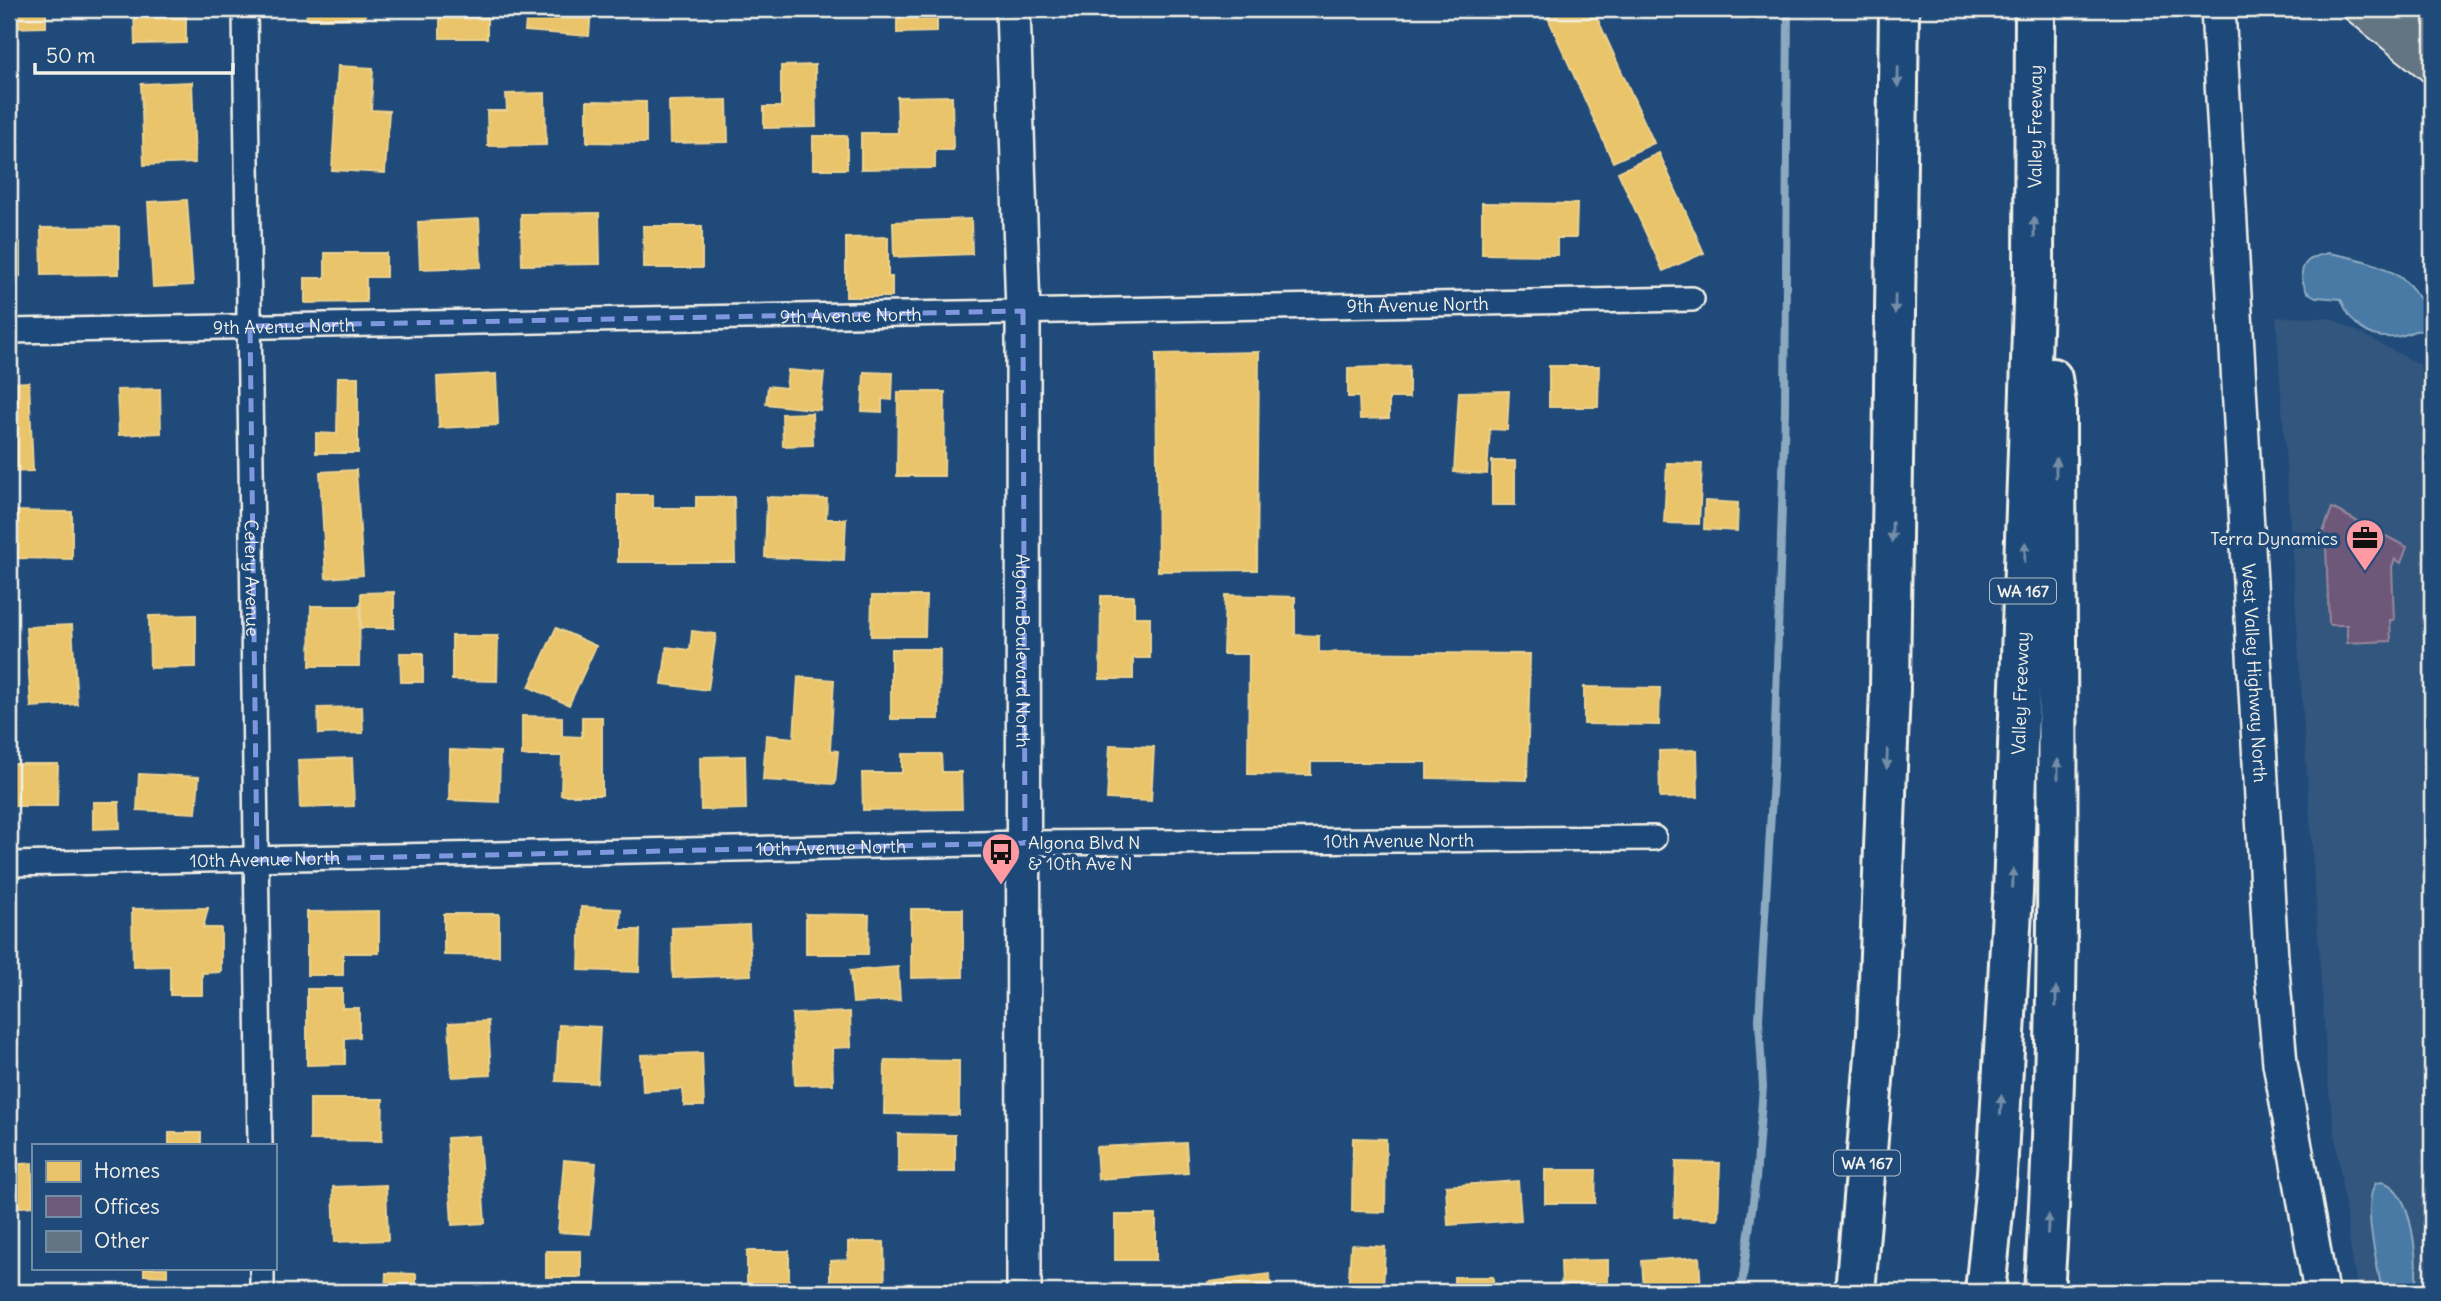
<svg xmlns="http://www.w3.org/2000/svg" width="2441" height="1301" viewBox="0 0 2441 1301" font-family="Delius,sans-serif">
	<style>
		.built { fill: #33577d }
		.water { fill: #4979a5; stroke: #8da9c0; stroke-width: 2 }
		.homes { fill: #e9c46a; stroke: #ecd290; stroke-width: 2 }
		.offices { fill: #6d597a; stroke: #96879b; stroke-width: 2 }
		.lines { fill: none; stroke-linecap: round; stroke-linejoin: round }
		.stream { stroke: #8da9c0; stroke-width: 8 }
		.building { fill: #637483; stroke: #f4f1e8; stroke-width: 2 }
		.street-casing { stroke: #f4f1e8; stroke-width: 28 }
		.secondary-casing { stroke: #f4f1e8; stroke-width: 38 }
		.highway-casing { stroke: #f4f1e8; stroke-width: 44 }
		.street { stroke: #1f4a7a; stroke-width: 23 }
		.secondary { stroke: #1f4a7a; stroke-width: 33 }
		.highway { stroke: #1f4a7a; stroke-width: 38 }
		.oneway { fill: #748da6 }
		.marked { fill: none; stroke: #7e97df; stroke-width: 5; stroke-dasharray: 14 9; stroke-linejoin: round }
		.labels { text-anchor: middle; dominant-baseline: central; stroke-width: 7; stroke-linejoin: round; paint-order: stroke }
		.shield { fill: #1f4a7a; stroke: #b4bfc7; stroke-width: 2 }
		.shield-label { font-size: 16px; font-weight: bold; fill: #f4f1e8 }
		.street-label { font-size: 18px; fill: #f4f1e8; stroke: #1f4a7a }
		.poi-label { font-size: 18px; fill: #f4f1e8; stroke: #1f4a7a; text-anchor: end }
	</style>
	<rect width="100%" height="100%" fill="#1f4a7a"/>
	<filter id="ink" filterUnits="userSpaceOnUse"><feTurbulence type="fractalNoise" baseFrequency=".0143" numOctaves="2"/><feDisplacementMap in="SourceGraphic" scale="14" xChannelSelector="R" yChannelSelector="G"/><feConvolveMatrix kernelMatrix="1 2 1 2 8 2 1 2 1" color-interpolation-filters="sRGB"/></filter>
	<g filter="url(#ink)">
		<path class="built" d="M2276 317 2331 318 2432 371V1292H2358L2351 1252 2328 1083Z"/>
		<path class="water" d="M2329 253C2356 258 2391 265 2410 286 2418 295 2421 303 2432 310V333C2410 327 2413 335 2395 337 2367 340 2350 323 2341 299L2316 297 2307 292C2295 268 2305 257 2329 253Z
			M2383 1182C2415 1192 2417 1264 2416 1292H2382C2378 1265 2361 1206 2376 1183Z"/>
		<path class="homes" d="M9 9H46V27L9 28Z
			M134 9H186V43L135 44Z
			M306 9H365V18L307 19Z
			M440 9H487V38H440Z
			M527 9H591L589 36 525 31Z
			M897 9H937V32L897 33Z
			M1544 9H1593L1654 143 1613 162Z
			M815 65 816 127 764 128V107H781V66Z
			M338 66 373 68 371 110 389 111 385 173 332 170Z
			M192 82 195 163 144 165 141 84Z
			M545 93 546 145 488 146 487 111H507L506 94Z
			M952 96 953 150H935V168L861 169V133H898L897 97Z
			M727 100 728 142 670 143 669 101Z
			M587 101 646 102V143L587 142Z
			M813 136H847V169H813Z
			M1659 153 1704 253 1663 271 1618 172Z
			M187 200 193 285 153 287 148 202Z
			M1482 203 1577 204 1576 238H1557V255L1482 254Z
			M599 213 600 264 522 265 521 214Z
			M479 219 481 267 420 269 418 222Z
			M971 219 972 254 894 257 893 222Z
			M643 226H702V268H644Z
			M119 227V274L42 275 41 228Z
			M888 237V277H892V297H846V238Z
			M20 242V276L9 277V243Z
			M325 253H386V277H366V302L305 303V278H325Z
			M1259 352 1257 570 1158 571 1156 354Z
			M1409 366V398H1389V418L1360 419 1359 397H1348V368Z
			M1549 366H1599L1598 407H1549Z
			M788 370 824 373 820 410 766 404 768 386 786 388Z
			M864 372 893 373 892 400 882 399V412L862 411Z
			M496 374 498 425 439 428 437 377Z
			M338 377H358V453H316V433L337 434Z
			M29 382 33 471 9 472V383Z
			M160 389 161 433 119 435 117 390Z
			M1509 391 1507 430 1490 429 1487 474 1454 472 1459 392Z
			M898 392H945L944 476H897Z
			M812 413 813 445 783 446 782 414Z
			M1492 461H1515V505H1492Z
			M1667 463 1702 464 1699 524 1664 523Z
			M356 470 363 575 326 578 320 472Z
			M618 495H653V508H696V497H734L735 562H618Z
			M767 497 827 499 826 519H846L844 560 765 557Z
			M1705 501 1738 503 1737 531 1704 529Z
			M9 511 72 512V559L9 558Z
			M394 592V628H361V593Z
			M1225 595 1295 597V635L1319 636V652L1530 654 1527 780 1427 778V762H1311V775L1248 774 1249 654H1223Z
			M872 596H926L925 636H871Z
			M1101 596H1134V617H1150V658H1133V679H1100Z
			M311 606H360L359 666H310Z
			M196 615V667L150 668 149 616Z
			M72 625 77 704 31 707 26 627Z
			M556 628 596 646 569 705 529 687Z
			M692 631 716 634 708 690 662 684 667 647 690 650Z
			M452 636H498L497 681 452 680Z
			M891 649H940L939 719H891Z
			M400 653H423V682H401Z
			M798 677 834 680 830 750 838 751 835 784 763 780 766 735 794 738Z
			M1584 687 1660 688 1659 725 1584 724Z
			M362 707 363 733 319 734 318 708Z
			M522 716 562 717V736L582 737V717H602V795H561L562 756H522Z
			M1110 745 1154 747 1151 801 1107 799Z
			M450 750 500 752 499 802 449 800Z
			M1697 750 1698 797 1660 798 1659 751Z
			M902 754H941L942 772H961L962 809 863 810 862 773H902Z
			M745 756 746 809 701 810 700 757Z
			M352 758 354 806 300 808 298 760Z
			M9 764H58L57 806H9Z
			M139 774 199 777 196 813 137 810Z
			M93 802H119L120 828 93 829Z
			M581 907 621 909 620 930H640L639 972 579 970Z
			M208 908 203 928H221V972L202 973V995H170V966L133 967 132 909Z
			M911 909H963V977L911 978Z
			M379 911V953H343V975H307V912Z
			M444 914H499V956L444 955Z
			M806 914 869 915 868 954H806Z
			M749 925 751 975 673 978 672 928Z
			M898 967 900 1000 853 1003 850 971Z
			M307 989H342V1008H359V1037L345 1038V1064L307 1065Z
			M850 1012 851 1047 832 1048 833 1084 795 1085 792 1014Z
			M488 1021 491 1075 452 1077 449 1023Z
			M559 1025 600 1027 597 1083 556 1081Z
			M702 1053 704 1106H684L683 1089 643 1091 641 1055Z
			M885 1060 959 1061V1115L884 1114Z
			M310 1099H383L382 1141 310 1140Z
			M169 1133H201V1145H169Z
			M898 1134 955 1135V1172H898Z
			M479 1136 485 1223 452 1225 447 1138Z
			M1353 1138 1386 1139 1385 1212 1352 1211Z
			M1186 1143 1188 1173 1098 1179 1096 1147Z
			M564 1160 596 1163 590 1234 558 1232Z
			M1676 1162 1720 1163 1718 1219 1674 1217Z
			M32 1163 33 1206 9 1208V1165Z
			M1545 1170H1596L1595 1203H1545Z
			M1518 1181 1521 1220 1448 1225 1446 1186Z
			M386 1185 388 1240 335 1242 333 1187Z
			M1115 1215H1156V1260H1115Z
			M848 1242H884L885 1292H830V1261L848 1260Z
			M1351 1245 1385 1247 1383 1292H1348Z
			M546 1251H581V1277H546Z
			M747 1251H789V1292H747Z
			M1699 1257 1701 1292H1644L1642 1261Z
			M1608 1260V1292H1562L1561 1261Z
			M144 1268H167V1276L144 1275Z
			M386 1273 416 1274V1292H385Z
			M1269 1274 1272 1292H1209L1208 1282Z
			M1454 1277H1493V1292H1454Z
			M559 1285H603V1292H559Z
			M499 1288V1292H427V1289Z"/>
		<path class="offices" d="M2332 508 2407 547 2401 563 2395 559 2392 567 2394 620H2390L2391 641 2347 643V625H2329L2326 546 2319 543Z"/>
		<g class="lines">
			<path class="stream" d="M1741 1292 1756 1179 1763 1087 1759 1020 1774 761 1785 410 1788 9"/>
		</g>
		<path class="building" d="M2341 9H2432V88L2341 15Z"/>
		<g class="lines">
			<g class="street-casing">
				<g id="street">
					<path id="s1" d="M245 9 260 1145"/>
					<path id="s2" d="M9 331 1692 299"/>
					<path id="s3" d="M9 864 1025 843 1654 838"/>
					<path d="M262 1268V1292"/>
				</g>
			</g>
			<g class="secondary-casing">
				<g id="secondary">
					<path id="s4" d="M1013 9 1023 311 1024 1292"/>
					<path id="s5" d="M2218 9 2271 959 2280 1063 2321 1292"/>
				</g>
			</g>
			<g class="highway-casing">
				<g id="highway">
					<path d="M1855 1292 1877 1033 1890 689 1899 9"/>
					<path id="s6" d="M1985 1292 1997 1173 2013 893 2034 272 2035 9"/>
					<path d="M2044 1292C2064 996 2056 700 2056 403L2052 378"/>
				</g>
			</g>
			<use href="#street" class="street"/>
			<use href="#secondary" class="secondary"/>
			<use href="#highway" class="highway"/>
		</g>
		<defs><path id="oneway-solid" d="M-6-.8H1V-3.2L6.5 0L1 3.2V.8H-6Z" transform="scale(1.75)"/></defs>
		<g class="oneway">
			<use href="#oneway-solid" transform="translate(1898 77) rotate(91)"/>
			<use href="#oneway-solid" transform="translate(2034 227) rotate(-91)"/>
			<use href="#oneway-solid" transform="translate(1895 304) rotate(91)"/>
			<use href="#oneway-solid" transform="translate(2056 468) rotate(-90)"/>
			<use href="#oneway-solid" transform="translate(1892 532) rotate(91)"/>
			<use href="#oneway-solid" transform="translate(2025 552) rotate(-88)"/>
			<use href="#oneway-solid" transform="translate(1887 759) rotate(92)"/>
			<use href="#oneway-solid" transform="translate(2058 769) rotate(-90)"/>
			<use href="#oneway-solid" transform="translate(2013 878) rotate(-88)"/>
			<use href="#oneway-solid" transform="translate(2056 997) rotate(-89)"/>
			<use href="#oneway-solid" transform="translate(2001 1105) rotate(-87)"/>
			<use href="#oneway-solid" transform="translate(2048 1224) rotate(-87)"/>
		</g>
	</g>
	<path class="marked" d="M1023 311 1025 843 257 860 250 326Z"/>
	<defs>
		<g id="office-pin" transform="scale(2.0125)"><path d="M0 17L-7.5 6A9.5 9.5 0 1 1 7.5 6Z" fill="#ff9aa2" stroke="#1f4a7a"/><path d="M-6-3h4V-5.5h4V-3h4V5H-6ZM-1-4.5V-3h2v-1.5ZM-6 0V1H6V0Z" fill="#111"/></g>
		<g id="bus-pin" transform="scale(2.0125)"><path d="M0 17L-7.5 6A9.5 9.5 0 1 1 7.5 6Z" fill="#ff9aa2" stroke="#1f4a7a"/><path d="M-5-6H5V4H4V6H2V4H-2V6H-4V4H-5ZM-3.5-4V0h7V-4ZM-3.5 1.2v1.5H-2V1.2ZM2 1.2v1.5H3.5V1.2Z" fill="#111"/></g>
	</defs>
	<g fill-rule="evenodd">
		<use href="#office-pin" x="2365" y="538"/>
		<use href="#bus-pin" x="1001" y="852"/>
	</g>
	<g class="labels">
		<g class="shield">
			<rect x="1990" y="578.5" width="66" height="25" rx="5"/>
			<rect x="1834" y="1150.5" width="66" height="25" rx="5"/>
		</g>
		<g class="shield-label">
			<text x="2023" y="591">WA 167</text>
			<text x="1867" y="1163">WA 167</text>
		</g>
		<g class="street-label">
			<text stroke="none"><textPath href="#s6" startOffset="1167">Valley Freeway</textPath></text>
			<text stroke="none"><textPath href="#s2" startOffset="1409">9th Avenue North</textPath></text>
			<text stroke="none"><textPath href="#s2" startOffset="842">9th Avenue North</textPath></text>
			<text stroke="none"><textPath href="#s2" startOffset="275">9th Avenue North</textPath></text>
			<text stroke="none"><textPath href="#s1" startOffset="569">Celery Avenue</textPath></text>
			<text stroke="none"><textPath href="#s4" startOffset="642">Algona Boulevard North</textPath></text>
			<text stroke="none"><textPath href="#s5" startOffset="665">West Valley Highway North</textPath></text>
			<text stroke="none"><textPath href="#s6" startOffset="600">Valley Freeway</textPath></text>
			<text stroke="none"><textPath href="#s3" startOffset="1390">10th Avenue North</textPath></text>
			<text stroke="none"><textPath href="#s3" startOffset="822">10th Avenue North</textPath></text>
			<text stroke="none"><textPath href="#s3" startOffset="256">10th Avenue North</textPath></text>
		</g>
		<g class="poi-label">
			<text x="2338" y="538">Terra Dynamics</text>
			<text x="1028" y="842" text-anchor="start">Algona Blvd N<tspan x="1028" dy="21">&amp; 10th Ave N</tspan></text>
		</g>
	</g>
	<rect width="2441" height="1301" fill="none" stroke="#1f4a7a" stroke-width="35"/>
	<rect x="18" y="18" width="2406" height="1266" fill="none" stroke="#f4f1e8" stroke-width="2.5" filter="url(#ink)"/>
	<rect x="32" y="1144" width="245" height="126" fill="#1f4a7a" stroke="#748da6" stroke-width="2"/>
	<rect x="46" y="1161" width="35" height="21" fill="#e9c46a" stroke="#748da6" stroke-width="2"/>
	<text x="94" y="1178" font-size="21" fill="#f4f1e8">Homes</text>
	<rect x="46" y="1196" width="35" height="21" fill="#6d597a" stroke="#748da6" stroke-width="2"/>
	<text x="94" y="1214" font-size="21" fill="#f4f1e8">Offices</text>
	<rect x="46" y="1231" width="35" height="21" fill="#637483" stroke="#748da6" stroke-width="2"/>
	<text x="94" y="1248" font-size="21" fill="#f4f1e8">Other</text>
	<path d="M35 63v10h198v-10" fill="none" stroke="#f4f1e8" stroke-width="3.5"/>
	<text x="46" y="63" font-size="21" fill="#f4f1e8" stroke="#1f4a7a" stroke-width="5" paint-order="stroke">50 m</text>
</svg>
